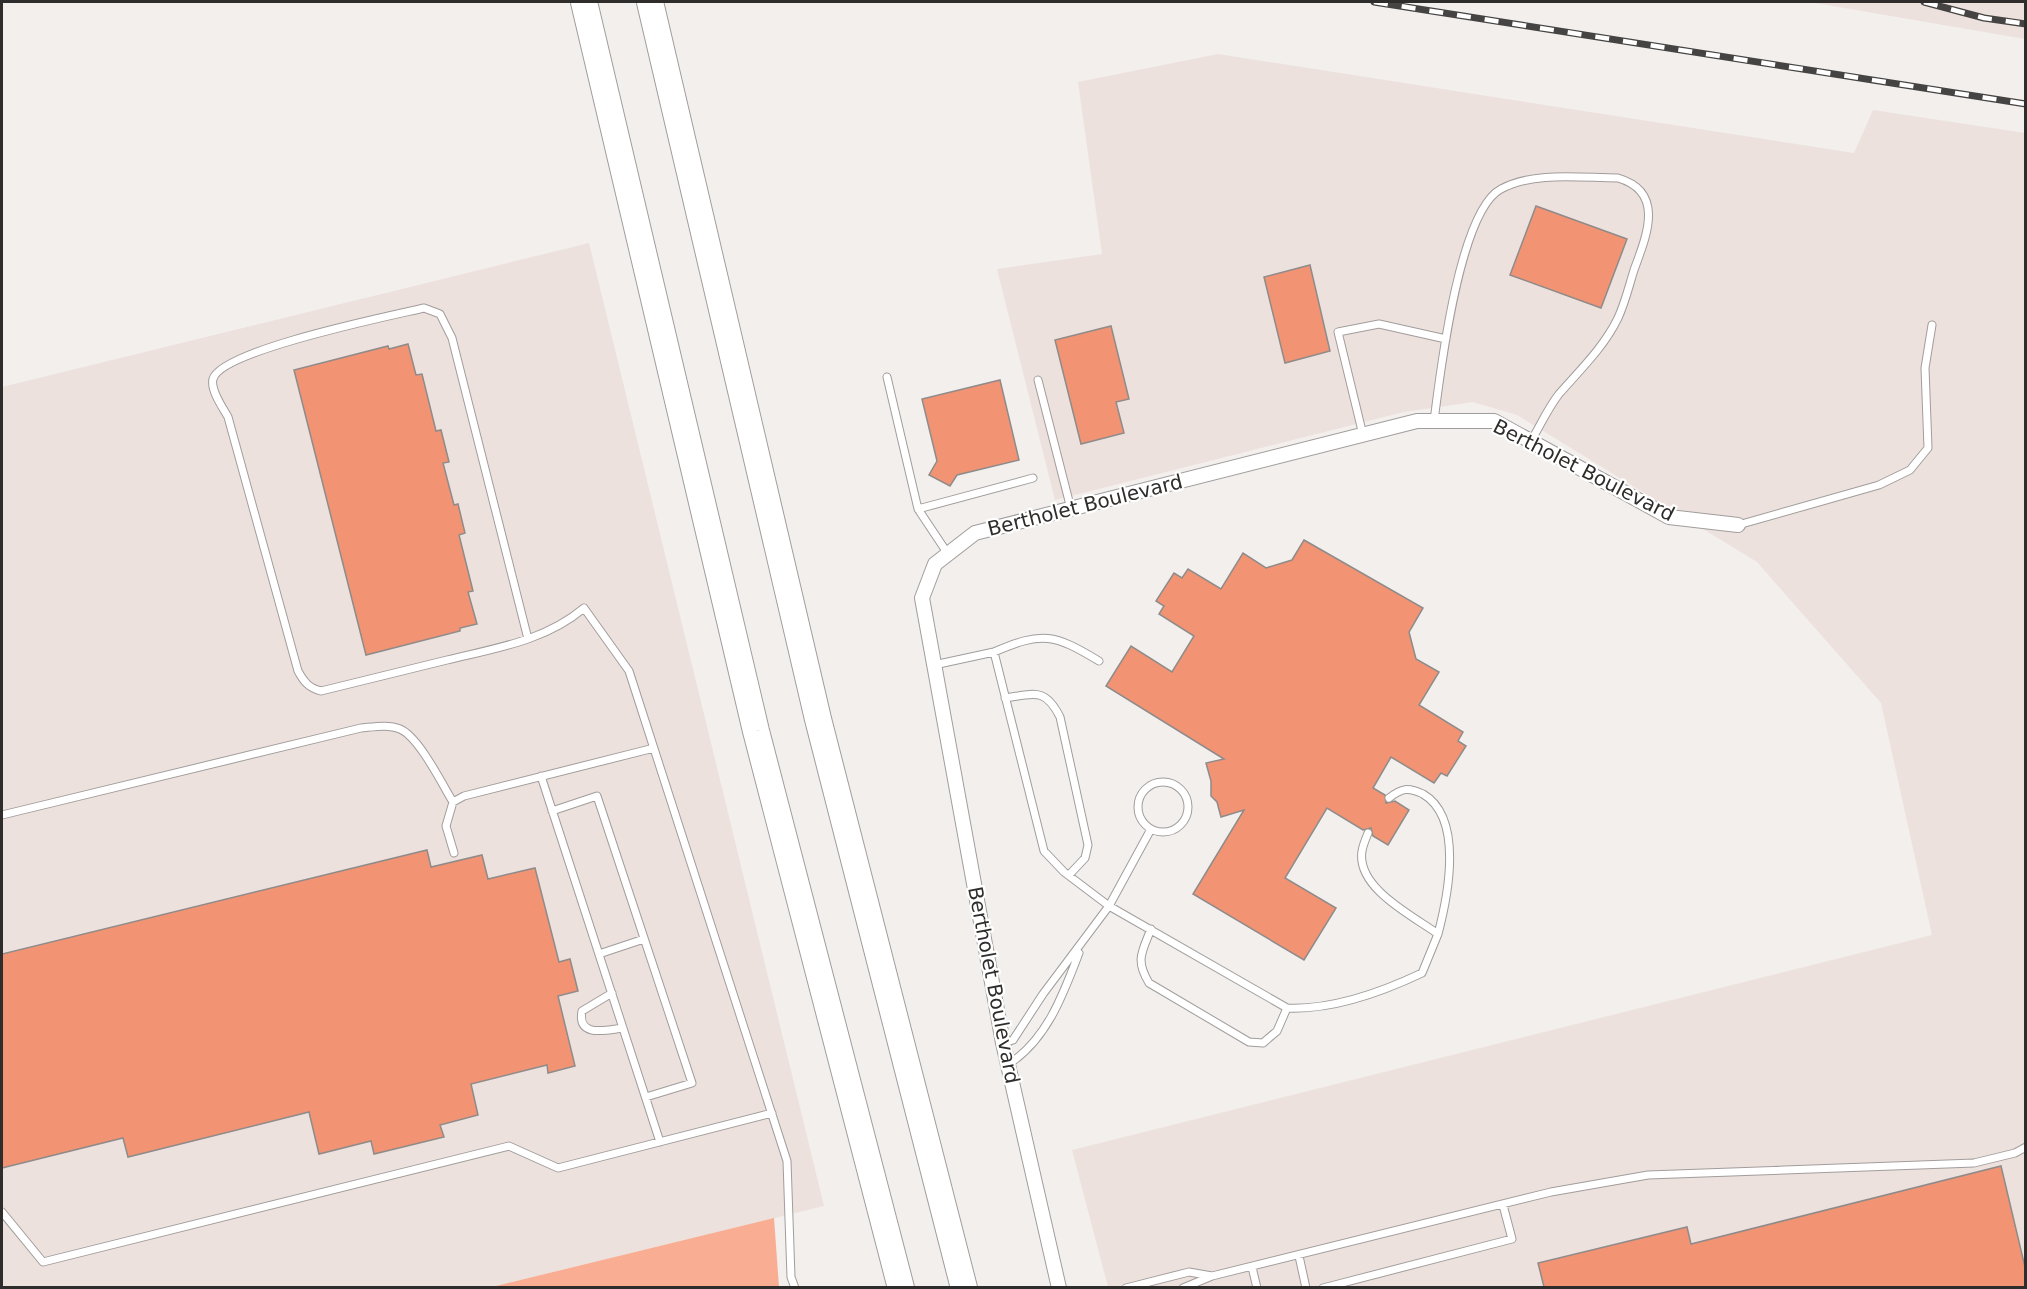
<svg xmlns="http://www.w3.org/2000/svg" width="2027" height="1289" viewBox="0 0 2027 1289" font-family="'DejaVu Sans',sans-serif">
	<style>
		.built { fill: #ede1dd }
		.green { fill: #f9ad93 }
		.building { fill: #f29473; stroke: #8e8b8a; stroke-width: 1.5 }
		.lines { fill: none; stroke-linecap: round; stroke-linejoin: round }
		.service-casing { stroke: #a19d9c; stroke-width: 9 }
		.minor-casing { stroke: #a19d9c; stroke-width: 16 }
		.motorway-casing { stroke: #a19d9c; stroke-width: 28 }
		.service { stroke: #fff; stroke-width: 7 }
		.minor { stroke: #fff; stroke-width: 14 }
		.motorway { stroke: #fff; stroke-width: 26 }
		.rail-casing { stroke: #454443; stroke-width: 7 }
		.rail { stroke: #fff; stroke-width: 4.5; stroke-dasharray: 14; stroke-linecap: butt }
		.labels { text-anchor: middle; dominant-baseline: central; stroke-width: 4.5; stroke-linejoin: round; paint-order: stroke }
		.street-label { font-size: 20px; fill: #2e2d2c; stroke: #fff }
	</style>
	<rect width="100%" height="100%" fill="#f2efed"/>
	<path class="built" d="M1809 2H2025V39Z
		M1218 54 1854 153 1873 110 2025 133V1287H1108L1072 1150 1932 935 1881 703 1757 562 1517 415 1473 402 1404 412 1055 500 997 269 1102 254 1078 82Z
		M589 243 824 1206 492 1287H2V387Z"/>
	<path class="green" d="M774 1218 779 1287H492Z"/>
	<path class="building" d="M1536 206 1627 239 1601 308 1510 275Z
		M1310 265 1330 351 1285 363 1264 277Z
		M1111 326 1129 399 1116 402 1124 433 1081 444 1055 340Z
		M408 344 416 375 422 374 436 431 441 430 449 462 443 463 454 505 458 504 465 533 459 535 473 591 468 592 477 624 460 628V631L366 655 294 370 388 346 389 349Z
		M1000 380 1019 460 957 475 950 486 929 475 937 461 922 399Z
		M1304 540 1423 608 1409 632 1416 659 1439 672 1419 705 1463 732 1458 741 1466 746 1447 776 1441 773 1434 783 1391 757 1373 788 1385 795 1386 803 1395 801 1409 810 1388 845 1373 836 1371 828 1363 830 1327 808 1285 878 1336 908 1304 960 1193 894 1244 810 1221 817 1217 802 1211 796V781L1206 763 1224 759 1106 686 1131 646 1172 672 1194 636 1159 614 1164 606 1156 601 1174 573 1182 578 1188 569 1221 589 1243 553 1266 568 1292 560Z
		M427 850 431 867 482 855 488 879 535 868 559 962 570 959 578 991 558 996 575 1066 548 1073 547 1065 471 1084 478 1115 440 1125 444 1137 374 1154 371 1141 319 1154 309 1112 128 1157 123 1138 2 1168V954Z
		M2001 1166 2025 1267V1287H1544L1538 1263 1687 1227 1691 1244Z"/>
	<g class="lines">
		<g class="service-casing">
			<path id="service" d="M887 377 918 509 948 554
				M1038 380 1071 509
				M1434 421C1440 374 1459 211 1501 189 1535 171 1581 178 1618 178 1666 192 1646 237 1634 270 1629 286 1625 303 1618 318 1604 347 1580 370 1559 394 1548 408 1540 426 1531 441
				M1363 435 1338 332 1379 324 1446 339
				M918 509 1033 478
				M1738 525 1879 485 1910 470 1928 448 1925 368 1932 325
				M528 639 452 338 440 314 424 308C390 316 221 350 213 379 210 390 223 408 228 417L298 671C304 682 309 688 321 691 363 681 405 670 447 660 496 648 545 641 584 608L629 671 787 1161 791 1277 795 1288
				M994 652C1043 631 1054 634 1099 661
				M934 665 994 652 1044 851 1064 872 1109 906 1151 829
				M1005 698C1034 694 1045 687 1060 717L1088 845 1085 858 1069 875
				M541 776 660 1142
				M1138 807a25 25 0 1 1 50 0a25 25 0 1 1-50 0Z
				M453 802 446 826 454 853
				M552 811 597 796 692 1083 646 1097
				M2 815 361 728C373 727 388 724 400 729 419 737 442 784 453 802L464 796 654 748
				M1368 833C1366 838 1363 845 1362 851 1356 888 1413 916 1438 934 1448 896 1464 818 1423 794 1408 787 1402 788 1389 798
				M1151 929C1142 952 1135 960 1149 983L1249 1042 1263 1043 1277 1031 1287 1008
				M599 954 644 939
				M612 993 582 1011C577 1038 606 1030 623 1028
				M1003 1043 1013 1040 1043 994 1109 906 1287 1008C1332 1010 1382 992 1422 973L1438 934
				M1009 1064C1047 1039 1063 995 1079 953
				M2 1212 43 1262 509 1146 558 1168 772 1113
				M1299 1256 1306 1288
				M1252 1267 1257 1288
				M1126 1288 1189 1272 1212 1276
				M1183 1288 1212 1276 1551 1192 1648 1175 1974 1163 2015 1153 2026 1147
				M1323 1288 1512 1239 1503 1205"/>
		</g>
		<g class="minor-casing">
			<path id="minor" d="M1059 1288 1003 1043 922 598 935 564 975 533 1417 421H1494L1669 517 1738 525"/>
		</g>
		<g class="motorway-casing">
			<path id="motorway" d="M584 2 756 731 901 1288
				M650 2 818 719 964 1288"/>
		</g>
		<use href="#service" class="service"/>
		<use href="#minor" class="minor"/>
		<use href="#motorway" class="motorway"/>
		<g class="rail-casing">
			<path id="rail" d="M1374 2 2026 104
				M1924 2 1984 18 2026 24"/>
		</g>
		<use href="#rail" class="rail"/>
	</g>
	<g class="labels">
		<g class="street-label">
			<text transform="translate(1584 470) rotate(27)">Bertholet Boulevard</text>
			<text transform="translate(1085 505) rotate(-14)">Bertholet Boulevard</text>
			<text transform="translate(994 985) rotate(79)">Bertholet Boulevard</text>
		</g>
	</g>
	<rect width="2027" height="1289" fill="none" stroke="#2e2d2c" stroke-width="6"/>
</svg>
